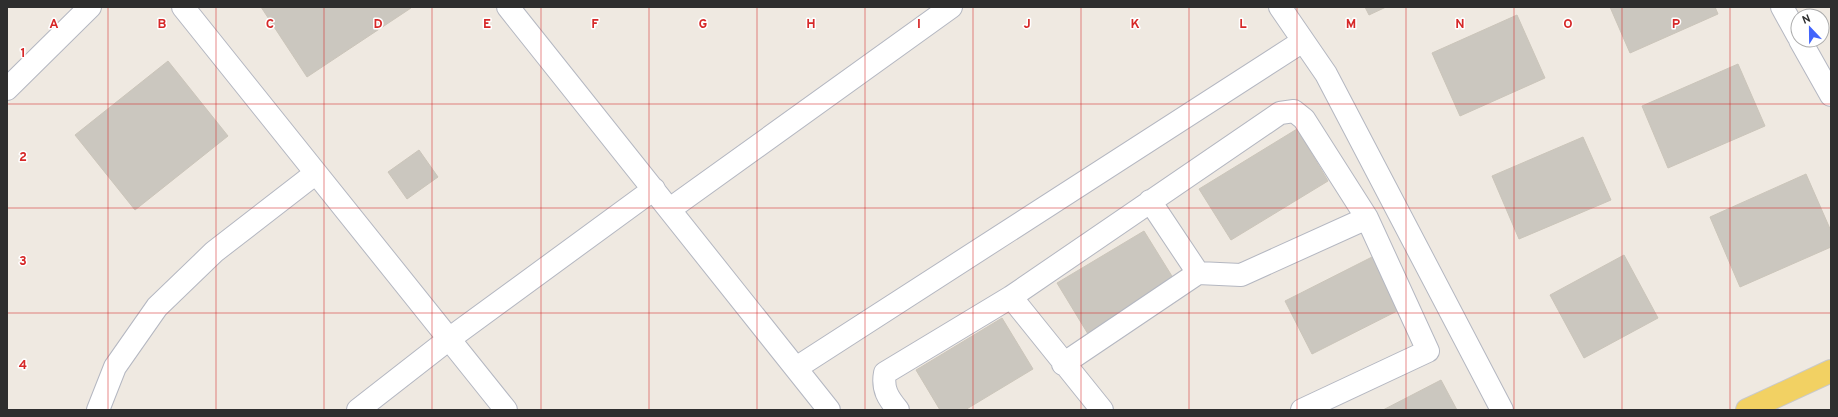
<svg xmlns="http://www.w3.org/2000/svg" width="1838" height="417" viewBox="0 0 1838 417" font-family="Overpass,sans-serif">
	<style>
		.building { fill: #cbc7bf; stroke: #cbc5ba }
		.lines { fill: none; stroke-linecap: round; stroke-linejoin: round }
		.minor-casing { stroke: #b4b7c1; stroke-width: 24 }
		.major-casing { stroke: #c9c9c9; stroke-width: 24 }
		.minor { stroke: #fff; stroke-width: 22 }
		.major { stroke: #f2d163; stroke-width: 22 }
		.grid { fill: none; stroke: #d62828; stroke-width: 1; stroke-opacity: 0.55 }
		.grid-label { font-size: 13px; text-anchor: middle; font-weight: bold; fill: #d62828; stroke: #fff; stroke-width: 3; stroke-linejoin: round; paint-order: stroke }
	</style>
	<rect width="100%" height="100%" fill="#efe9e1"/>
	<path class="building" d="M261 7H410L411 8 307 77Z
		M1365 7H1386L1369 15Z
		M1610 7H1715L1718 14 1630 53Z
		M1517 15 1545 78 1460 116 1432 53Z
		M168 61 228 136 135 210 75 135Z
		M1738 64 1765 126 1668 168 1642 106Z
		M1297 129 1328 181 1231 240 1199 189Z
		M1583 137 1611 200 1519 239 1492 176Z
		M419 150 438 177 407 199 388 172Z
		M1806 174 1831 231V247L1740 287 1710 217Z
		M1144 231 1175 281 1088 334 1057 283Z
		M1376 255 1403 308 1312 354 1285 301Z
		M1624 255 1658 318 1584 358 1550 295Z
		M1002 318 1033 369 965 410H940L916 370Z
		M1441 380 1457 410H1383Z"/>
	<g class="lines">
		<g class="minor-casing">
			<path id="minor" d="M183 7 506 410
				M508 7 829 410
				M1280 7 1326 74 1502 410
				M1782 7 1798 36
				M1800 40 1831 95
				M7 89 90 7
				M670 209 951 7
				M1198 273 1241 275 1367 218
				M1011 297 1102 410
				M1063 364 1198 273 1150 201
				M796 368 1303 41
				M98 410 115 367 157 307 214 252 316 173
				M358 410 449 339 654 189
				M898 410C888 398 882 389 885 373L1011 297 1280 113 1294 111 1304 119 1367 218 1428 351 1302 410"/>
		</g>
		<g class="major-casing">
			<path id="major" d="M1747 410 1831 371"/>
		</g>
		<use href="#minor" class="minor"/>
		<use href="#major" class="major"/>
	</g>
	<path class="grid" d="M108 7V410M216 7V410M324 7V410M432 7V410M541 7V410M649 7V410M757 7V410M865 7V410M973 7V410M1081 7V410M1189 7V410M1297 7V410M1406 7V410M1514 7V410M1622 7V410M1730 7V410M7 104H1831M7 208H1831M7 313H1831"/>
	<g class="grid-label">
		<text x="54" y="28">A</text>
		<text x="162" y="28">B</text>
		<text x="270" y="28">C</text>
		<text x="378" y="28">D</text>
		<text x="487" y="28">E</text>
		<text x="595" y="28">F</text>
		<text x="703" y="28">G</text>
		<text x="811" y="28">H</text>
		<text x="919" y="28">I</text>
		<text x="1027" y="28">J</text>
		<text x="1135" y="28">K</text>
		<text x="1243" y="28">L</text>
		<text x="1351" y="28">M</text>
		<text x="1460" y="28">N</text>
		<text x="1568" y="28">O</text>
		<text x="1676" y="28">P</text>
		<text x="23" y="57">1</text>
		<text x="23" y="161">2</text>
		<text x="23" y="265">3</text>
		<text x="23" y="369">4</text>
	</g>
	<rect width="1838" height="417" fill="none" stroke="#2e2e2e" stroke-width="16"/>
	<g transform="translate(1810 28) rotate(338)"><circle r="19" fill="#ffffff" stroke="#ababab"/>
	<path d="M0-3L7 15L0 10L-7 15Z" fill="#4264fb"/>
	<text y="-6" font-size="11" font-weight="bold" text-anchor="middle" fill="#2e2e2e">N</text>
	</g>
</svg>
